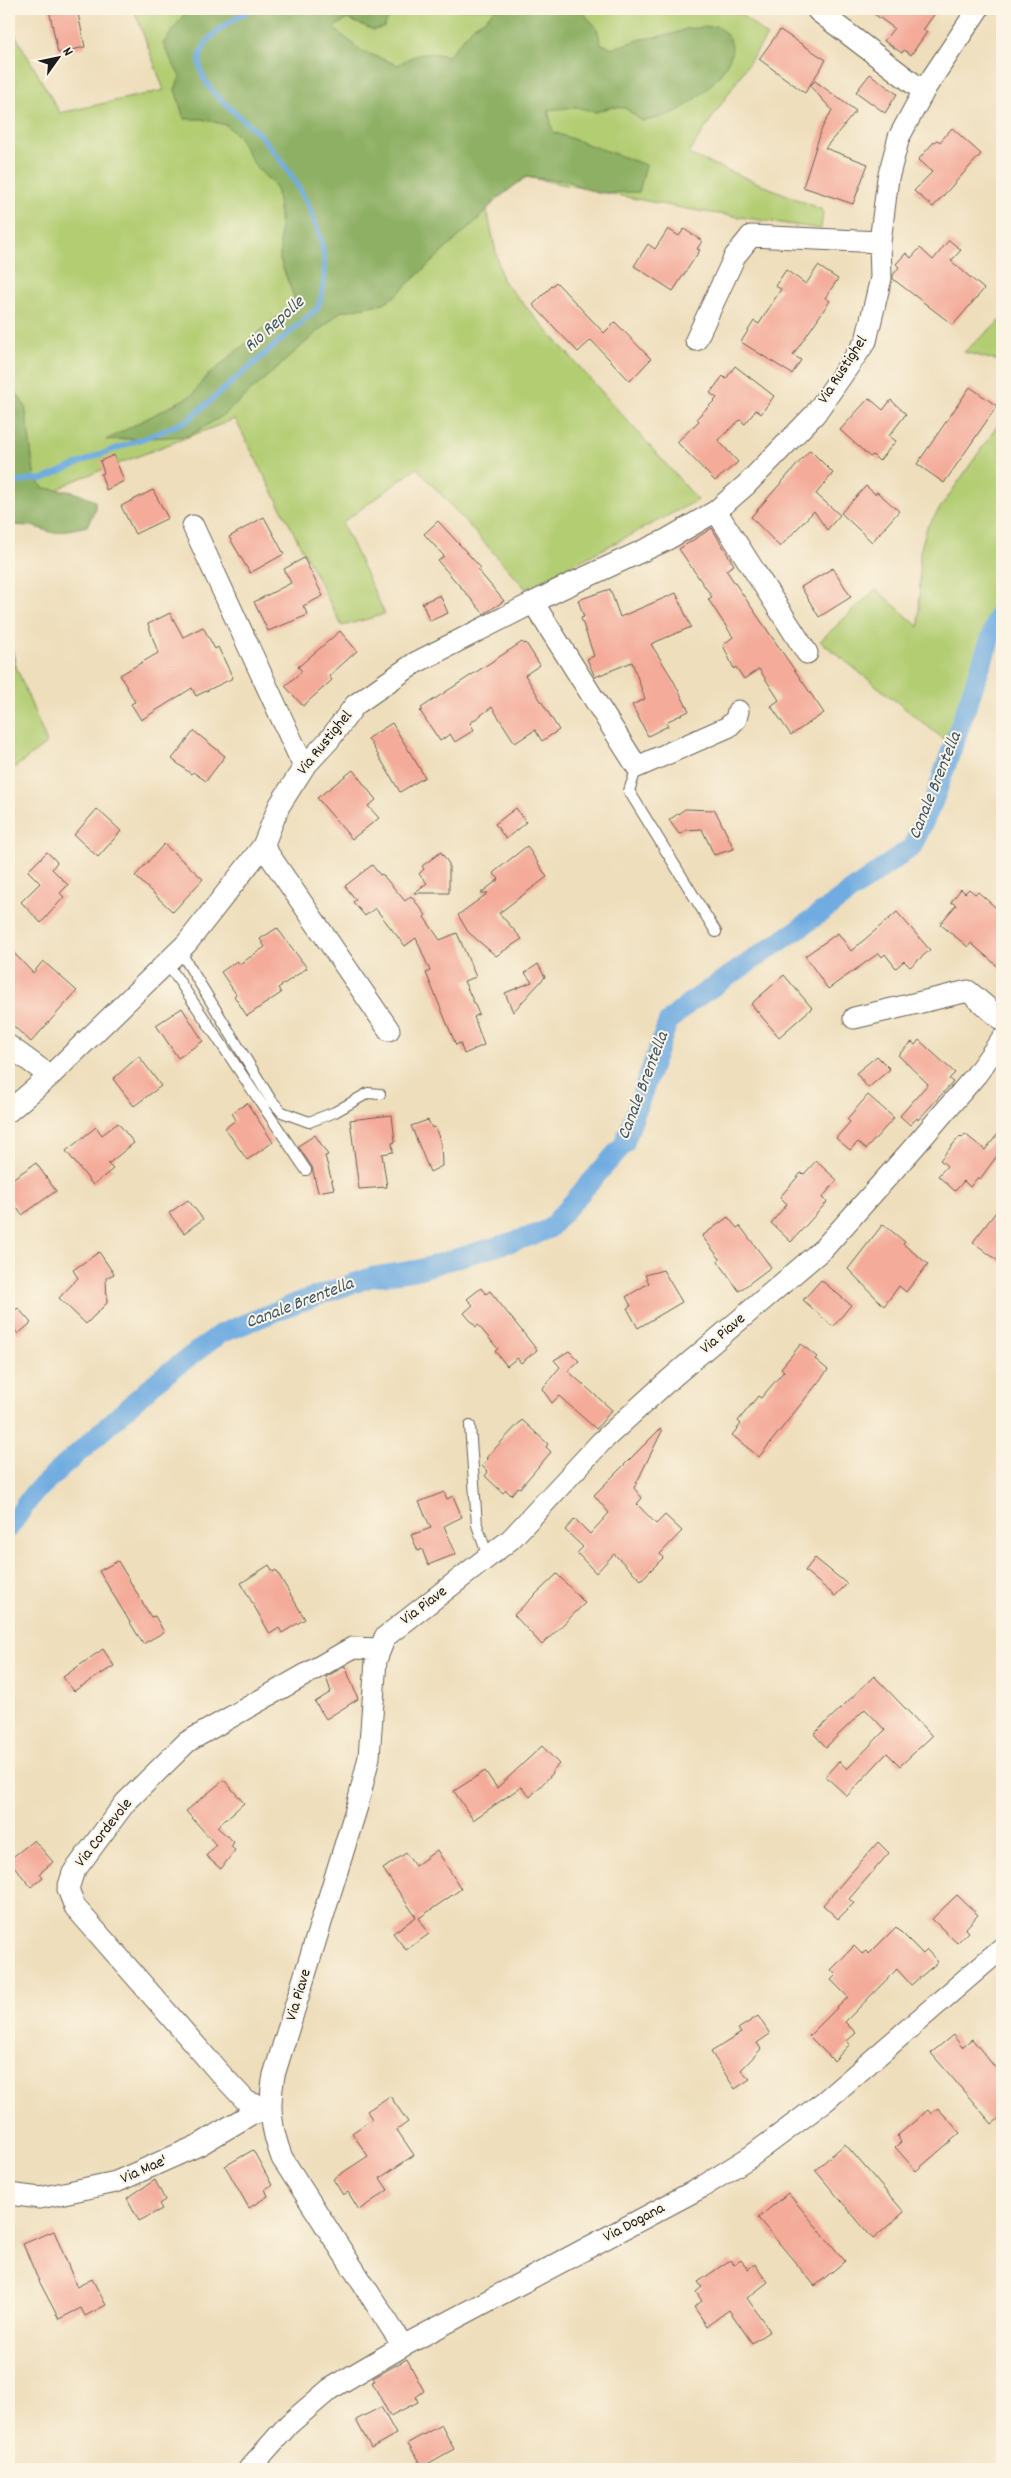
<svg xmlns="http://www.w3.org/2000/svg" width="1011" height="2478" viewBox="0 0 1011 2478" font-family="Dekko,sans-serif">
	<style>
		.green { fill: #b3cd73; stroke: #687448 }
		.forest { fill: #8eb065; stroke: #556640 }
		.lines { fill: none; stroke-linecap: round; stroke-linejoin: round }
		.stream { stroke: #6face1; stroke-width: 5.5 }
		.canal { stroke: #6face1; stroke-width: 20 }
		.building { fill: #f4ab9a }
		.service-casing { stroke: #666054; stroke-width: 12 }
		.minor-casing { stroke: #666054; stroke-width: 23 }
		.service { stroke: #fff; stroke-width: 10 }
		.minor { stroke: #fff; stroke-width: 21 }
		.labels { text-anchor: middle; dominant-baseline: central; stroke-width: 4; stroke-linejoin: round; paint-order: stroke }
		.street-label { font-size: 16px; fill: #1c1c1c; stroke: #fcf5e5 }
		.water-label { font-size: 18px; font-style: italic; fill: #3d566b; stroke: #fcf5e5 }
	</style>
	<rect width="100%" height="100%" fill="#fcf5e5"/>
	<filter id="ink" filterUnits="userSpaceOnUse"><feTurbulence type="fractalNoise" baseFrequency=".02" numOctaves="2"/><feDisplacementMap in="SourceGraphic" scale="10" xChannelSelector="R" yChannelSelector="G"/><feConvolveMatrix kernelMatrix="1 2 1 2 8 2 1 2 1" color-interpolation-filters="sRGB"/></filter>
	<filter id="wash" filterUnits="userSpaceOnUse"><feTurbulence type="fractalNoise" baseFrequency=".0096" numOctaves="4" result="noise"/><feDisplacementMap in="SourceGraphic" scale="20" xChannelSelector="R" yChannelSelector="G"/><feGaussianBlur stdDeviation="1.12" result="paint"/><feColorMatrix in="noise" values="0 0 0 0 0 0 0 0 0 0 0 0 0 0 0 0 0 1.4 0 .05"/><feComposite in="paint" operator="in"/></filter>
	<g filter="url(#wash)">
		<rect width="100%" height="100%" fill="#eedebc"/>
		<path class="green" d="M134 9H735L767 36 688 154 823 210 821 229 692 210 526 177 485 201 502 280 698 500 526 589 417 468 342 523 385 614 342 626 235 419 73 481 9 516V24L60 113 164 90Z
			M1002 319V362L964 352Z
			M1002 419V580L946 741 820 641 876 589 919 627 920 552 927 527Z
			M9 649 47 743 9 772Z"/>
		<path class="forest" d="M188 9H393L384 27 374 30 347 19 333 28 362 51 398 65C416 53 426 51 448 56L474 26 484 20 496 9H580L597 28 601 44 613 48 642 39 673 34 686 29 717 26C724 32 732 38 732 48 731 71 695 103 675 112 665 117 654 119 642 121L625 108 611 107 596 112 576 107 548 110 553 132 646 165 639 192 597 193 567 181 526 177 497 199 477 220 395 296 384 303 340 312 224 415 189 436 106 440 192 395 207 376 290 306 294 297 280 260V218L277 192 273 184 255 166 239 137 226 125 202 119H184L175 89 180 77 163 44Z
			M9 381 25 406 35 479 44 488 74 492 95 501V510L87 526 54 533 32 526 9 525Z
			M9 632 16 667 9 663Z"/>
		<g class="lines">
			<path class="stream" d="M9 485 30 479H43L98 455 161 432 188 420 317 309C342 248 300 181 261 136 242 116 196 89 200 58 203 35 234 20 251 9"/>
			<path class="canal" d="M9 1528 33 1494 158 1380 220 1334 299 1302 372 1277 417 1270 528 1237 549 1229 624 1144 668 1022 689 1003 797 930 912 847 934 800 1002 605"/>
		</g>
		<g id="blocks">
			<path class="building" d="M49 9H77L85 47 58 53Z
				M867 9H938L923 30 927 32 911 55 904 50 902 53 884 41 894 28Z
				M780 30 826 60 805 93 759 59Z
				M870 74 897 94 885 113 856 92Z
				M815 81 856 111 825 148 868 164 853 204 803 187 822 128 832 110 810 86Z
				M952 128 981 154 933 207 914 191 932 172 918 160 933 143 937 140 940 142Z
				M668 229 679 236 684 229 702 241 697 249 700 250 673 291 634 266 648 244 655 249Z
				M949 240 961 250 951 261 984 289 953 325 893 279V275L899 267 896 264 906 253 911 258 920 248 933 260Z
				M818 266 838 279 825 298 830 301 793 355 801 360 792 374 741 342 754 321 759 324 781 289 775 286 786 270 806 284Z
				M556 282 604 333 615 322 651 359 630 381 591 340 578 352 533 305Z
				M735 366 774 396 761 414 756 410 745 424 740 420 718 440 738 462 715 481 677 442 699 421 697 418 717 398 710 393 723 376 726 379Z
				M970 387 997 406 944 483 917 464Z
				M869 398 883 410 891 400 906 414 889 436 896 441 879 461 873 455 870 457 840 430Z
				M810 450 833 473 816 494 840 515 827 530 814 511 780 547 751 517Z
				M114 455 124 481 106 490 101 474 104 473 100 461Z
				M866 486 875 494 877 492 899 511 872 542 841 513Z
				M153 490 168 518 135 534 121 506Z
				M264 517 284 554 250 573 229 537Z
				M438 521 481 568 478 570 504 601 484 614 438 561 444 556 424 534Z
				M712 528 734 565 726 570 824 713 791 735 771 706 779 700 759 669 744 679 736 667 734 669 723 645 733 637 708 599 712 597 679 549Z
				M304 558 323 596 303 606 308 615 268 631 254 602 291 583 284 569Z
				M833 568 851 597 819 617 801 587Z
				M610 589 620 617 676 593 691 627 651 644 672 678 689 711 666 722 668 726 648 736 632 705 645 699 632 662 595 677 587 659 594 656 581 618 584 617 578 600Z
				M440 595 448 613 430 621 422 603Z
				M170 613 183 637 203 627 215 649 218 647 233 678 196 696 192 688 141 720 131 704 135 702 120 675 158 653 148 624Z
				M340 631 357 651 329 676 332 680 303 706 285 686 302 671 298 667Z
				M522 642 524 644 526 643 540 665 525 675 559 730 542 741 535 730 515 743 492 707 470 723 474 730 455 742 450 734 440 741 420 711 423 710 421 708Z
				M392 723 425 777 400 792 368 738Z
				M194 731 225 756 206 781 193 772 191 774 172 759Z
				M353 770 376 800 368 806 379 818 352 839 317 798Z
				M516 808 526 822 506 839 495 824Z
				M97 809 121 831 98 857 74 835Z
				M685 809 715 810 734 849 714 855 702 829 686 830 679 834 669 820Z
				M164 844 203 879 173 912 135 876Z
				M527 846 547 877 499 913 522 939 496 956 468 932 458 915 488 893H481L499 879 493 873Z
				M47 852 57 862 52 869 68 885 60 893 64 897 41 923 21 902 40 883 28 871Z
				M441 852 449 864V893H414L427 883 419 874 424 869 422 866Z
				M372 865 380 875 382 874 405 901 411 896 426 915 424 917 440 940 457 933 476 977 464 981 479 1014 474 1017 484 1045 464 1054 460 1043 456 1045 426 973 430 971 416 938 405 946 375 908 365 916 353 902 356 900 345 886Z
				M961 889 965 893 969 889 975 894 978 892 1002 913V970L971 943 968 947 940 924 956 905 951 902Z
				M897 912 930 950 910 967 904 961 896 968 885 954 882 957 879 953 828 989 805 956 838 933 851 951Z
				M277 928 307 968 278 988 281 993 247 1016 234 996 236 994 221 972 237 961 240 964 265 947 260 939Z
				M9 948 33 973 43 961 77 991 31 1042 9 1022Z
				M538 964 545 977 513 1012 505 993 532 982 525 973Z
				M784 975 812 1008 779 1037 751 1004Z
				M182 1008 203 1041 178 1058 156 1025Z
				M919 1040 955 1073 949 1079 953 1082 918 1120 917 1118 910 1125 900 1116 928 1084 898 1055 912 1042 915 1045Z
				M139 1056 161 1086 134 1106 113 1079Z
				M877 1056 890 1069 868 1088 856 1073Z
				M868 1095 894 1118 866 1149 858 1142 850 1150 836 1138 850 1122 847 1119Z
				M247 1103 273 1142 247 1160 225 1128 236 1120 232 1113Z
				M392 1115 395 1142 392 1143 393 1152 382 1154 387 1187 359 1189 350 1120Z
				M428 1120 432 1128 435 1127 441 1143 442 1166 430 1172 411 1126Z
				M118 1123 134 1143 108 1164 113 1169 93 1185 66 1151 96 1127 102 1135Z
				M1002 1129V1149L980 1179 978 1177 970 1187 964 1181 955 1191 938 1176 947 1166 940 1160 960 1136 962 1138 965 1134 985 1150Z
				M315 1135 328 1155 325 1156 334 1189 318 1192 312 1167 298 1146Z
				M816 1161 837 1180 822 1198 827 1202 791 1242 771 1223 787 1204 780 1197 801 1173 804 1174Z
				M36 1163 56 1191 22 1215 9 1197V1181Z
				M188 1200 203 1219 184 1233 169 1213Z
				M1002 1204V1264L973 1242Z
				M728 1217 737 1228 740 1226 771 1267 739 1291 718 1261 720 1259 702 1236Z
				M883 1224 905 1242 903 1244 928 1264 906 1292 899 1286 884 1306 848 1269Z
				M99 1252 114 1274 106 1278 107 1303 86 1324 59 1298 78 1278 73 1270Z
				M663 1270 682 1302 638 1328 627 1308 631 1306 626 1297 649 1283 645 1275Z
				M821 1280 851 1305 833 1327 803 1300Z
				M481 1288 486 1294 490 1291 537 1350 521 1363 517 1358 507 1366 495 1351 498 1349 478 1325 476 1327 464 1313 473 1305 467 1299Z
				M18 1308 31 1323 18 1334 9 1322V1315Z
				M801 1344 817 1357 815 1359 828 1370 759 1457 732 1435 741 1424 738 1421 758 1396 761 1398 784 1371 781 1368Z
				M569 1351 579 1361 568 1371 612 1410 596 1429 559 1396 552 1403 542 1389 560 1367 554 1360Z
				M522 1420 548 1444 546 1447 551 1452 520 1488 518 1487 511 1495 506 1490 503 1493 485 1476 488 1472 482 1466 488 1459 486 1458Z
				M660 1429 662 1431 634 1488 642 1498 637 1504 656 1524 665 1515 682 1531 660 1554 663 1558 641 1580 614 1554 596 1573 577 1553 583 1547 565 1530 575 1519 590 1534 609 1513 594 1495Z
				M444 1492 447 1499 453 1496 462 1517 444 1526 456 1554 428 1565 422 1549 418 1551 411 1535 431 1528 419 1502Z
				M815 1558 847 1584 835 1596 805 1571Z
				M118 1561 151 1617 155 1616 164 1632 143 1644 99 1571Z
				M269 1565 273 1572 276 1570 305 1619 282 1633 279 1628 270 1634 241 1583Z
				M557 1574 585 1603 542 1645 514 1615Z
				M103 1649 114 1666 74 1691 63 1677Z
				M345 1666 358 1699 326 1719 315 1702 331 1692 326 1677Z
				M874 1676 932 1736 900 1766 887 1753 847 1796 825 1776 839 1761 847 1769 885 1730 865 1709 826 1747 814 1734Z
				M542 1746 559 1764 552 1771 553 1773 530 1797 521 1787 473 1820 454 1791 485 1771 497 1788Z
				M224 1780 244 1803 217 1827 234 1842 231 1847 235 1850 221 1869 206 1856 216 1845 186 1811Z
				M34 1840 53 1862 40 1873 43 1877 31 1887 9 1860Z
				M878 1842 889 1853 849 1899 854 1903 838 1919 823 1905Z
				M437 1850 461 1889 419 1918 429 1934 406 1950 393 1933 416 1917 383 1869 406 1853 415 1866Z
				M957 1895 978 1915 965 1929 968 1932 957 1943 932 1919Z
				M896 1927 923 1954 927 1950 938 1962 911 1985 897 1969 845 2022 856 2033 847 2041 850 2044 834 2061 809 2036 848 1997 831 1980 836 1975 831 1970 854 1946 862 1954 866 1951 869 1954Z
				M758 2016 770 2034 757 2043 761 2049 741 2070 750 2079 735 2089 711 2052 741 2033 738 2029Z
				M953 2035 962 2047 972 2039 1002 2076V2116L992 2124 931 2053Z
				M390 2096 408 2122 397 2130 414 2155 380 2178 388 2190 359 2210 348 2192 343 2195 333 2179 368 2156 352 2133 372 2119 367 2111Z
				M938 2108 960 2133 916 2171 895 2147 901 2142 897 2136 928 2110 931 2114Z
				M845 2144 904 2212 873 2239 815 2170Z
				M253 2150 272 2185 265 2189 268 2196 249 2208 225 2166Z
				M155 2180 165 2200 159 2204 162 2209 139 2221 127 2198Z
				M788 2193 845 2261 815 2286 758 2218Z
				M54 2231 77 2287 92 2279 106 2305 85 2316 81 2308 59 2319 37 2277 23 2244Z
				M730 2260 734 2265 741 2260 748 2269 755 2264 768 2282 747 2298 770 2331 752 2343 729 2310 707 2326 694 2307 702 2301 696 2292 702 2287 698 2282Z
				M407 2359 424 2391 416 2397 418 2402 390 2416 372 2382 375 2381 373 2378Z
				M381 2407 396 2434 371 2448 356 2420Z
				M441 2425 454 2449 422 2467 408 2443Z"/>
		</g>
	</g>
	<g filter="url(#ink)">
		<use href="#blocks" fill-opacity="0" stroke="#666054" stroke-width="1"/>
		<g class="lines">
			<g class="service-casing">
				<path id="service" d="M637 767 629 791 716 932
					M180 951 271 1100 282 1112 309 1122 335 1112 368 1093 380 1094
					M167 963 306 1170
					M470 1426 477 1525 488 1557"/>
			</g>
			<g class="minor-casing">
				<path id="minor" d="M818 11 923 91
					M696 340 735 256 751 236 880 242
					M716 511 807 653
					M193 526 304 767
					M534 604 637 767 728 727 736 719 738 711
					M263 846 389 1030
					M854 1018 968 991 1002 1020
					M9 1046 50 1076
					M9 1111 50 1076 187 943 263 846 279 806 304 767 329 740 355 705 415 663 558 590 666 540 716 511 746 485 815 414 866 341 881 278 880 242 888 178 899 137 926 87 978 9
					M270 2109 247 2102 218 2071 75 1907 68 1889 73 1873 125 1803 187 1742 352 1648 379 1649
					M9 2194 40 2198 116 2182 199 2145 251 2114 270 2109
					M403 2346 282 2158C271 2129 268 2106 274 2075L358 1803 369 1757 376 1660 385 1637 511 1539 601 1442 669 1380 824 1248 915 1146 976 1075 1002 1039
					M249 2469 289 2424 330 2389 403 2346 702 2187 750 2157 825 2101 1002 1948"/>
			</g>
			<use href="#service" class="service"/>
			<use href="#minor" class="minor"/>
		</g>
	</g>
	<g class="labels">
		<g class="street-label">
			<text transform="translate(843 370) rotate(-57)">Via Rustighel</text>
			<text transform="translate(325 743) rotate(-51)">Via Rustighel</text>
			<text transform="translate(723 1334) rotate(-40)">Via Piave</text>
			<text transform="translate(424 1606) rotate(-37)">Via Piave</text>
			<text transform="translate(104 1833) rotate(-52)">Via Cordevole</text>
			<text transform="translate(299 1995) rotate(-73)">Via Piave</text>
			<text transform="translate(144 2170) rotate(-24)">Via Mae'</text>
			<text transform="translate(634 2223) rotate(-28)">Via Dogana</text>
		</g>
		<g class="water-label">
			<text transform="translate(275 325) rotate(-42)">Rio Repolle</text>
			<text transform="translate(936 786) rotate(-68)">Canale Brentella</text>
			<text transform="translate(644 1086) rotate(-69)">Canale Brentella</text>
			<text transform="translate(300 1304) rotate(-21)">Canale Brentella</text>
		</g>
	</g>
	<rect width="1011" height="2478" fill="none" stroke="#fcf5e5" stroke-width="30"/>
	<g transform="translate(58 58) rotate(57)" stroke="#fcf5e5" stroke-width="4" paint-order="stroke">
	<path d="M0-4L9 19L0 12L-9 19Z" fill="#1c1c1c"/>
	<text y="-8" font-size="14" font-weight="bold" text-anchor="middle" fill="#1c1c1c">N</text>
	</g>
</svg>
